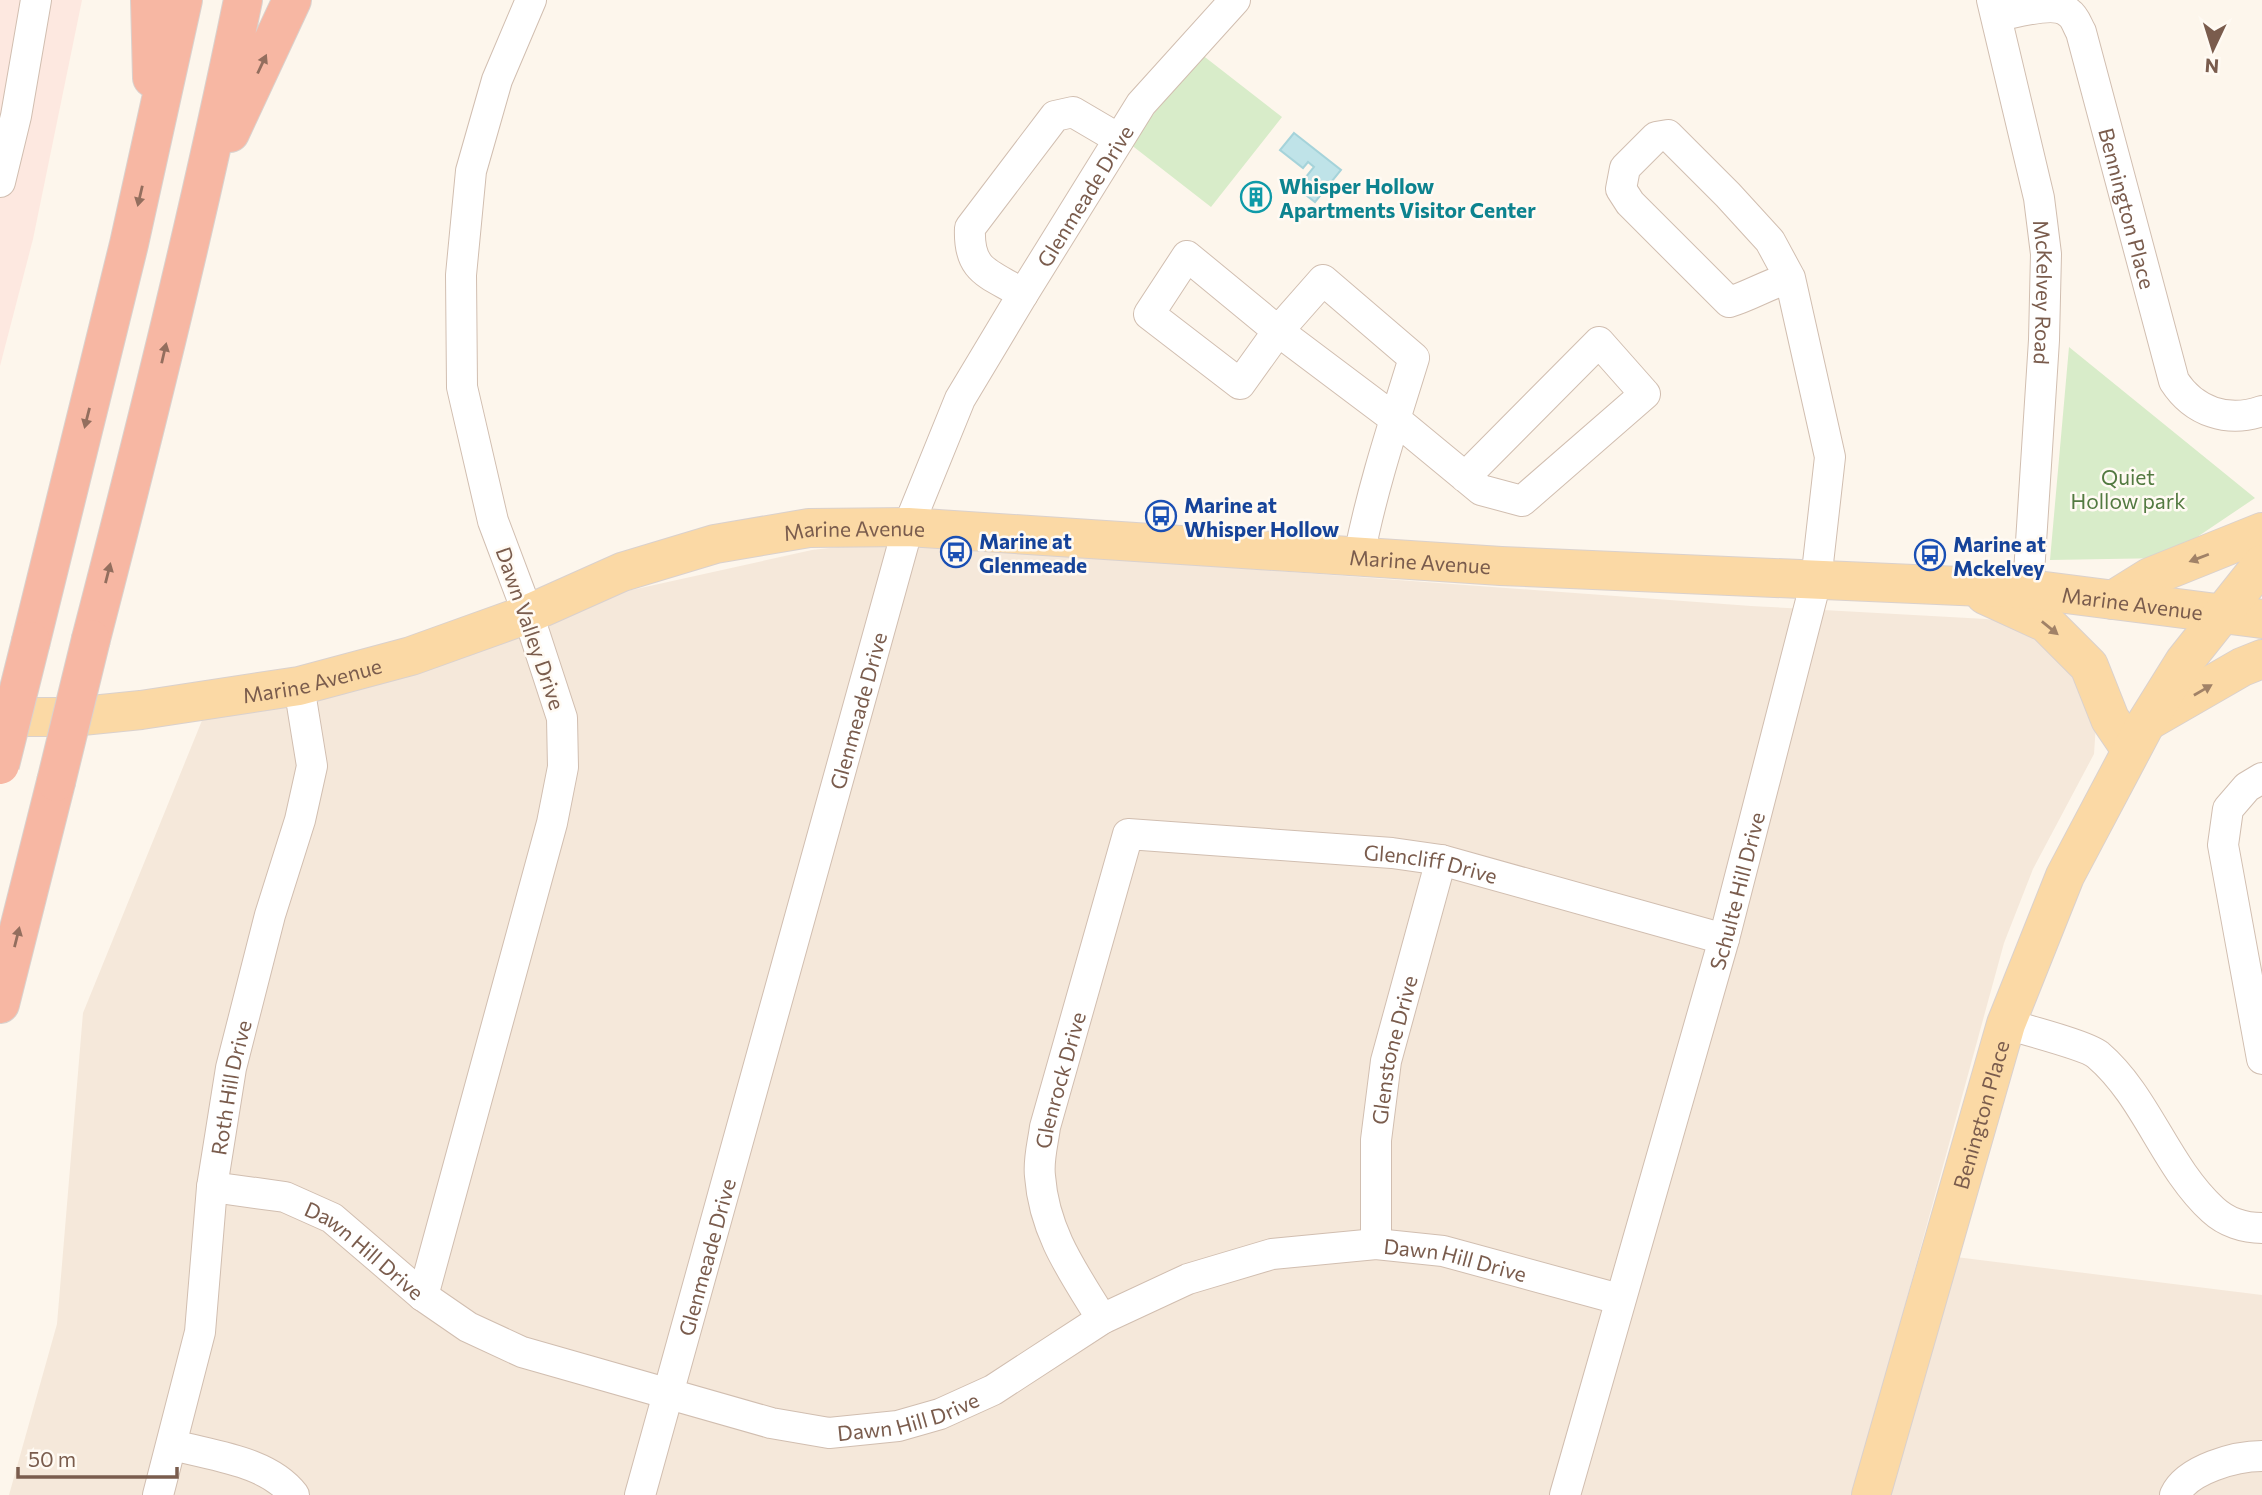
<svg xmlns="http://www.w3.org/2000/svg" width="2262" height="1495" viewBox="0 0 2262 1495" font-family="Commissioner,sans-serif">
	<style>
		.residential { fill: #f5e8da }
		.commercial { fill: #fde8e0 }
		.green { fill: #d8ecc9 }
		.water { fill: #bfe3e8; stroke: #a5d3da; stroke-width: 2 }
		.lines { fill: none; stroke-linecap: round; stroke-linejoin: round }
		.minor-casing { stroke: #d1beb0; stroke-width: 32 }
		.major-casing { stroke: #dad1cd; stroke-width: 40 }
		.highway-casing { stroke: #dad1cd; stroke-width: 40 }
		.minor { stroke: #fff; stroke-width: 30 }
		.major { stroke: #fbd9a5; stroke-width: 38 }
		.highway { stroke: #f7b7a3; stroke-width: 38 }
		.highway-bridge-casing { stroke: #dad1cd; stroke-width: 40; stroke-linecap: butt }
		.highway-bridge { stroke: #f7b7a3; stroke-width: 38 }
		.oneway { fill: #936e5e }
		.oneway2 { fill: #a18267 }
		.labels { text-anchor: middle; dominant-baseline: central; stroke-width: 5; stroke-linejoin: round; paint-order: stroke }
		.culture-label { font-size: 21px; font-weight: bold; fill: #0d838f; stroke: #fffaf3; text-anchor: start }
		.street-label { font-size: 21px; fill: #7a5c4d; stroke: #fffaf3 }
		.park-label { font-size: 21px; fill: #537a41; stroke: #fffaf3 }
		.transit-label { font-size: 21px; font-weight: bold; fill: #164399; stroke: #fffaf3; text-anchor: start }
	</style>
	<rect width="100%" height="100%" fill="#fdf6ec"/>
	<path class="residential" d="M881 542 1751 606 1986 619 2028 625 2057 645 2096 724 2094 754 2033 869 2004 943 1853 1495H9L57 1324 83 1013 203 718 627 591 812 550Z
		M1956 1257 2262 1295V1495H1890Z"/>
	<path class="commercial" d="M0 0H82L33 239 0 366Z"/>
	<path class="green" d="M1201 54 1282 117 1211 207 1130 144Z
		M2069 347 2255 498 2166 558 2050 560Z"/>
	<path class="water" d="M1294 133 1341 170 1315 202 1297 188 1314 167 1308 162 1303 168 1280 150Z"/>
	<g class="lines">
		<g class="minor-casing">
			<g id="minor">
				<path id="s1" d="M1992 0 2039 198 2046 254 2044 340 2028 589"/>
				<path id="s2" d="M1998 16C2015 13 2055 0 2069 13 2075 17 2077 25 2081 32L2174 381C2194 412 2228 423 2262 411"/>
				<path d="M0 182 16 116 36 0"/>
				<path d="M1023 294C989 273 968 272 970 228L1055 116 1073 112 1119 139"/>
				<path d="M1359 556C1372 489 1394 423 1414 358L1323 280 1278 331 1187 256 1149 314 1240 384 1278 331 1395 419 1481 490 1522 501 1645 394 1599 342 1465 477"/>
				<path d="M2262 778 2247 787 2228 809 2223 845 2262 1059"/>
				<path d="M2006 1024C2023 1029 2088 1046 2098 1055 2147 1097 2165 1166 2213 1210 2226 1222 2244 1228 2262 1228"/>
				<path id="s3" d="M212 1187 285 1197 332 1218 423 1296 468 1327 522 1352 771 1423 829 1433 898 1426 940 1414 993 1390 1102 1319 1188 1279 1272 1254 1376 1244 1443 1251 1619 1299"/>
				<path id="s4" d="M1376 1244V1140L1386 1061 1441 860"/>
				<path d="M423 1296 552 823 563 767 562 718 528 614 493 521 462 387 461 275 471 171 497 80 531 0"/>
				<path id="s5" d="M1102 1319C1073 1272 1044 1232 1040 1176 1038 1160 1043 1143 1045 1127L1128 834 1392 853 1441 860 1724 939"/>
				<path d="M173 1445C213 1456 268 1461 294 1495"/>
				<path id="s6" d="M158 1495 200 1332 212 1187 231 1068 270 915 300 820 312 766 299 686"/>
				<path id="s7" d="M640 1495 908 527 960 399 1023 294 1141 104 1235 0"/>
				<path id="s8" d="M1565 1495 1724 939 1816 581 1830 457 1790 278 1770 241 1728 195 1668 135 1656 137 1625 168 1621 189 1630 203 1729 302C1750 296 1768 284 1790 278"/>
				<path d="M2175 1495C2187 1469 2236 1456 2262 1456"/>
			</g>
		</g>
		<g class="major-casing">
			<g id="major">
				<path d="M1985 595 2046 623 2089 666 2110 719 2131 750"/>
				<path d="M2113 600 2150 577 2262 532"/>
				<path id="s9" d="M0 717H72L141 710 299 686 411 656 528 614 622 572 715 544 809 528 908 527 1501 566 2028 589 2262 619"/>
				<path d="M2150 720 2242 667 2262 659"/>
				<path id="s10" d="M1871 1495 2006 1024 2065 876 2146 723 2184 662 2262 564"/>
			</g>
		</g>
		<g class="highway-casing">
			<path id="highway" d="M150 0 152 78
				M230 133 292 0
				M91 639C146 427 199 215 243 0
				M31 641 129 244 183 0
				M0 1004 56 782"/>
		</g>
		<use href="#minor" class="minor"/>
		<use href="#major" class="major"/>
		<use href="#highway" class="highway"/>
		<g class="highway-bridge-casing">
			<path id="highway-bridge" d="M0 765 31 641
				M56 782 91 639"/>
		</g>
		<use href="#highway-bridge" class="highway-bridge"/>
	</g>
	<defs><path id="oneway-solid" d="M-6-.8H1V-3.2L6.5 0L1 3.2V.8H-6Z" transform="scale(1.75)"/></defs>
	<g class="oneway">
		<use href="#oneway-solid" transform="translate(262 64) rotate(-65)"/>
		<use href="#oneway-solid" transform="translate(140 196) rotate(103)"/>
		<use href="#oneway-solid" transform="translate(164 353) rotate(-77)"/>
		<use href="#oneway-solid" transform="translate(87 418) rotate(104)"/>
		<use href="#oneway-solid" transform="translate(108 573) rotate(-76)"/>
		<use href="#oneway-solid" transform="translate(17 937) rotate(-76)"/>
	</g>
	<g class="oneway2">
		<use href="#oneway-solid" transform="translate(2199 558) rotate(159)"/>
		<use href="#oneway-solid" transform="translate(2050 628) rotate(39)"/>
		<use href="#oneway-solid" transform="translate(2203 690) rotate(-30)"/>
	</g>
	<defs>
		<g id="building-ring" transform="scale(1.575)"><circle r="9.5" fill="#fffaf3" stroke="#0f9aa8" stroke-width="1.5"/><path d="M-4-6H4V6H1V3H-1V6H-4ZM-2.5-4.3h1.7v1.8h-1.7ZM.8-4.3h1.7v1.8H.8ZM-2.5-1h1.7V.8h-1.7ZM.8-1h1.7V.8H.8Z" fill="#0f9aa8"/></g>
		<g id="bus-ring" transform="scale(1.575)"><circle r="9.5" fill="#fffaf3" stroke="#1a4fb4" stroke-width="1.5"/><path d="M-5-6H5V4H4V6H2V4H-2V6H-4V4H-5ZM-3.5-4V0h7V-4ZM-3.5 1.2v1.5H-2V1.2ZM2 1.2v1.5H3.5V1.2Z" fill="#1a4fb4"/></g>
	</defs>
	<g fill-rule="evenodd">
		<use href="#building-ring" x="1256" y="197"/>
		<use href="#bus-ring" x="1161" y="516"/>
		<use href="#bus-ring" x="956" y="552"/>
		<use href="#bus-ring" x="1930" y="555"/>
	</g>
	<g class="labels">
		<g class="culture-label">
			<text x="1279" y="185">Whisper Hollow<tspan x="1279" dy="24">Apartments Visitor Center</tspan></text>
		</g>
		<g class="street-label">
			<text stroke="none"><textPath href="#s7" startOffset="1381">Glenmeade Drive</textPath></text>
			<text stroke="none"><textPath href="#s2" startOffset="278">Bennington Place</textPath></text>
			<text stroke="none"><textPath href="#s1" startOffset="298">McKelvey Road</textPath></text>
			<text stroke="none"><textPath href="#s9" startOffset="882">Marine Avenue</textPath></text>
			<text stroke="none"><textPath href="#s9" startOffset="1449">Marine Avenue</textPath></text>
			<text stroke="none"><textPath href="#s9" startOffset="2163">Marine Avenue</textPath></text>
			<text transform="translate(531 628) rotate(71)">Dawn Valley Drive</text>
			<text stroke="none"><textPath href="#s9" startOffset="315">Marine Avenue</textPath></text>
			<text stroke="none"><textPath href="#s7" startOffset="814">Glenmeade Drive</textPath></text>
			<text stroke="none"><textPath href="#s5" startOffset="816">Glencliff Drive</textPath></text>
			<text stroke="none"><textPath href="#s8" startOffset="628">Schulte Hill Drive</textPath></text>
			<text stroke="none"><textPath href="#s4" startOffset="196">Glenstone Drive</textPath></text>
			<text stroke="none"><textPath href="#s5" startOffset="256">Glenrock Drive</textPath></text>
			<text stroke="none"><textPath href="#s6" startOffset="415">Roth Hill Drive</textPath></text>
			<text stroke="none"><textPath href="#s10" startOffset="396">Benington Place</textPath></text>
			<text stroke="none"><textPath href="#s3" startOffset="170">Dawn Hill Drive</textPath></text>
			<text stroke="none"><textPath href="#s7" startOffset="247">Glenmeade Drive</textPath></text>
			<text stroke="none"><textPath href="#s3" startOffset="1346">Dawn Hill Drive</textPath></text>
			<text stroke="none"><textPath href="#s3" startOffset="758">Dawn Hill Drive</textPath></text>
		</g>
		<g class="park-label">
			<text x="2128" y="476">Quiet<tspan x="2128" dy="24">Hollow park</tspan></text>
		</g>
		<g class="transit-label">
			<text x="1184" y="504">Marine at<tspan x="1184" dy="24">Whisper Hollow</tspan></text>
			<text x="979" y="540">Marine at<tspan x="979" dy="24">Glenmeade</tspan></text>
			<text x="1953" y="543">Marine at<tspan x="1953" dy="24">Mckelvey</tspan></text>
		</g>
	</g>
	<g transform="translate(2213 49) rotate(184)" stroke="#fffaf3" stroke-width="5" paint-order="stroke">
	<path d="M0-5L12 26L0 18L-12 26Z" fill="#7a5c4d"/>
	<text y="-10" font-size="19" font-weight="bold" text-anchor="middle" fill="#7a5c4d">N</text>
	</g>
	<path d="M18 1467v10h159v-10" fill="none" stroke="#7a5c4d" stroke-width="3.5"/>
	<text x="28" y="1467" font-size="21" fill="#7a5c4d" stroke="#fffaf3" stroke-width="5" paint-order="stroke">50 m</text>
</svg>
